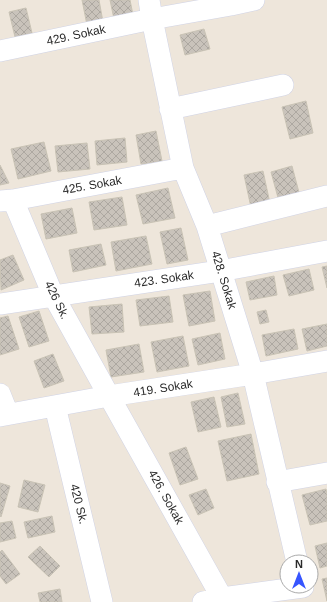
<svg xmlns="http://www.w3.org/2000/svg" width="327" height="602" viewBox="0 0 327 602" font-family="Helvetica,sans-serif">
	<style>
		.building { fill: url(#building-cross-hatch); stroke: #c9c3b5 }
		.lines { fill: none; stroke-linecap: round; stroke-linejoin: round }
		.minor-casing { stroke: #d0d3e5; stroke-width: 22 }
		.minor { stroke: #fff; stroke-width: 21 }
		.labels { text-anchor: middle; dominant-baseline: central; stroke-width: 4; stroke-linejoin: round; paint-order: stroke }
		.street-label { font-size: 12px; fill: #2a2a2a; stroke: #fff }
	</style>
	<defs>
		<pattern id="building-cross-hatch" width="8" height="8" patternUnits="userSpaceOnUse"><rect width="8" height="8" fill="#c9c3bb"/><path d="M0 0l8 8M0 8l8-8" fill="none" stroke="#ada8a1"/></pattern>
	</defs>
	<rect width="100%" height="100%" fill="#eee6db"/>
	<path class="building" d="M82 0H99L103 22 87 25Z
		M110 0H130L133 15 114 19Z
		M26 8 32 33 15 37 9 12Z
		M204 29 210 49 185 55 180 35Z
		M306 101 313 133 290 139 282 107Z
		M156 131 162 161 141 164 136 135Z
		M125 138 127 162 97 165 95 141Z
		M44 142 51 171 18 179 11 149Z
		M87 143 90 169 58 172 55 146Z
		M0 165 9 183 0 185Z
		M292 166 301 200 280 205 271 172Z
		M263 171 271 208 252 212 244 175Z
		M168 188 175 218 143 224 136 195Z
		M122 197 127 225 94 230 89 202Z
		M72 208 77 233 46 239 41 214Z
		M181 228 188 260 167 264 160 232Z
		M146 236 152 264 116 271 111 242Z
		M101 244 106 265 73 272 69 250Z
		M13 255 24 280 1 290 0 260Z
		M327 266V288L322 267Z
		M309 269 314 290 289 296 283 275Z
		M274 276 277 295 250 300 246 282Z
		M210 291 215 321 189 326 183 295Z
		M169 296 173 322 140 326 136 300Z
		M122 304 124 332 92 334 89 307Z
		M266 310 269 322 260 324 257 312Z
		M39 311 49 341 29 347 19 317Z
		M8 316 19 349 0 355V318Z
		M327 324V346L307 351 302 329Z
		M294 329 298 349 266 356 262 335Z
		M220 333 225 359 198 365 192 339Z
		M183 336 189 366 157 372 151 342Z
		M139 344 144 372 111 377 106 350Z
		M53 354 64 381 44 388 34 361Z
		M238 393 245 424 227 427 221 397Z
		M214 397 221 427 198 432 191 402Z
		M251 434 259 474 227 481 218 441Z
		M186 447 198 479 180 485 169 453Z
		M24 480 45 485 38 512 18 507Z
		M0 483 10 486 1 517 0 516Z
		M206 489 214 508 198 515 189 495Z
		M326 489 327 494V521L310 525 302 495Z
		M52 516 55 532 28 538 24 522Z
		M12 521 16 538 0 542V523Z
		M327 543V566L320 568 315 546Z
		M40 546 60 566 49 577 28 557Z
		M2 550 20 574 6 584 0 576V552Z
		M327 578V601L322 579Z
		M60 589 62 602H40L38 593Z"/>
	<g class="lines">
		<g class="minor-casing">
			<path id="minor" d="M149 0 152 19 183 168 207 226 253 374 297 562
				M0 51 152 19 231 5 254 0
				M170 109 283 85
				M13 200 53 295 109 396 222 598 223 602
				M0 201 13 200 183 168
				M207 226 327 196
				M0 304 220 271 327 251
				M0 394 8 414
				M55 406 102 602
				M0 416 109 396 253 374 327 361
				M277 482 327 473
				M203 602 222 598 303 587"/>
		</g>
		<use href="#minor" class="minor"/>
	</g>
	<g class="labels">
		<g class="street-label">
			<text transform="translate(76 35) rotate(-12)">429. Sokak</text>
			<text transform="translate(92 185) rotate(-10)">425. Sokak</text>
			<text transform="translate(164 279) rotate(-8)">423. Sokak</text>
			<text transform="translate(224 280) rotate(73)">428. Sokak</text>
			<text transform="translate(57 300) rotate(64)">426 Sk.</text>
			<text transform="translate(163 388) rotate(-9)">419. Sokak</text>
			<text transform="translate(166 497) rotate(61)">426. Sokak</text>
			<text transform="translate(79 504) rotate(76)">420 Sk.</text>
		</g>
	</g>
	<g transform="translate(299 574)"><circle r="19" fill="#ffffff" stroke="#aaaaaa"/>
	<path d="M0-3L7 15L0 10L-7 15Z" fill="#3755ff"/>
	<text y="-6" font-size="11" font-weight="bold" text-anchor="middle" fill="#2a2a2a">N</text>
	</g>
</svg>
